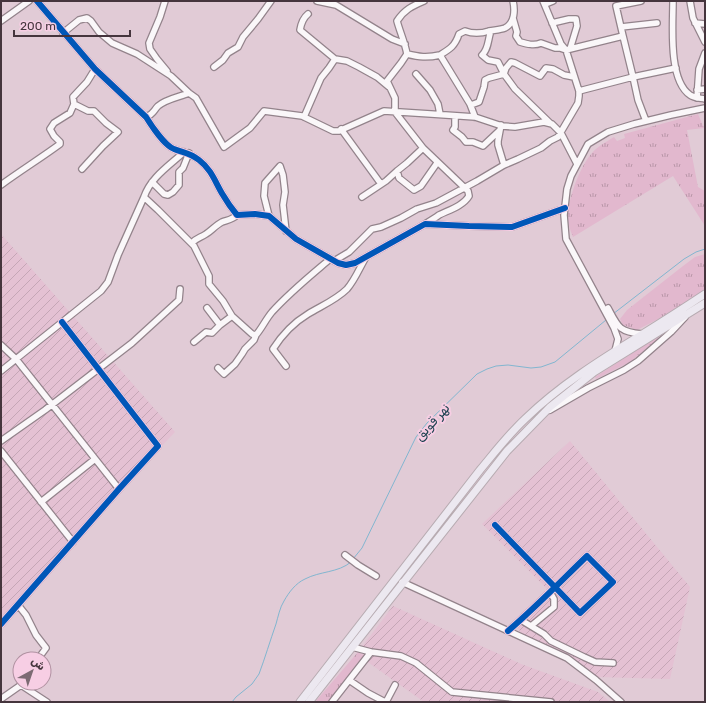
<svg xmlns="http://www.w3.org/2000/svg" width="706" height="703" viewBox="0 0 706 703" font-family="Rubik,Cairo,sans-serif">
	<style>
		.industrial { fill: url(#industrial-furrows) }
		.grass { fill: url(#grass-tufts) }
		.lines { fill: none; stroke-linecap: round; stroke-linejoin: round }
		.stream { stroke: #82b6d0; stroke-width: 1 }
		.minor-casing { stroke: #93838b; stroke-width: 8 }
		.major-casing { stroke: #b7abb1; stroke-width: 9 }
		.minor { stroke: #faf7f9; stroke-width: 5.5 }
		.major { stroke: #ece8f0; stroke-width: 7 }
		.cycleway-casing { stroke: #f7cee4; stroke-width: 8 }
		.cycleway { stroke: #0057b8; stroke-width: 6 }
		.labels { text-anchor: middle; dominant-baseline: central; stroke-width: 4; stroke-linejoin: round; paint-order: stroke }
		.water-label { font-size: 13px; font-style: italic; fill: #183f4d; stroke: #f7cee4 }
	</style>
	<defs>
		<pattern id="industrial-furrows" width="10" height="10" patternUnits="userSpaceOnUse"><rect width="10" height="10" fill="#e4c1d3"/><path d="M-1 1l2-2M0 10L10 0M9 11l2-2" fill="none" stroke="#c5a6b6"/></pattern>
		<pattern id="grass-tufts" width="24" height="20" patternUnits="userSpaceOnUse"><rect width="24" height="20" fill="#e2b8ce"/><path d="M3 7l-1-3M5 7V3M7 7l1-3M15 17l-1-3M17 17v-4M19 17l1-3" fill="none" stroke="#b996a8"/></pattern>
	</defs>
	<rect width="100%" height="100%" fill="#e1cbd6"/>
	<path class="industrial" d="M1 234 175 432 1 617Z
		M570 441 690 587 670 679 596 677 522 634 517 627 515 619 547 589 482 524Z
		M393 606 521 664 598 692 610 702H424L362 658 363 656 358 652Z"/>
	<path class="grass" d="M698 114 704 128 687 130 698 187 705 191V226L673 176 573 237C570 230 568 224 568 216 568 199 580 166 592 153 598 146 606 142 614 137L617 141 625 138 624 134Z
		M705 254V290L668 314 637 330 623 325 620 319 627 310 683 266 695 257Z
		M660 335 657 340 630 362 596 379 595 377Z
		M358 652 364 656 330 702H315Z"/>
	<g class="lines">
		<path class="stream" d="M613 314 684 259 696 252 705 249
			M353 559 362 548 416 437 427 423 477 374 487 369 496 366 508 365 531 368 541 367 555 362 606 320
			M232 702 236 697 252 684 259 674C265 658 270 641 276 624 278 617 280 607 284 601 289 592 296 583 305 579 320 571 338 573 351 562"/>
		<g class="minor-casing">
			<path id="minor" d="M37 1 95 69 146 117C151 125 165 146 174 149 184 153 189 152 199 160 212 170 215 182 223 195 227 202 232 209 237 215L255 214 269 216 296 239 338 263 346 265 355 263 425 224 469 226 512 227 565 208
				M165 1 160 17 149 43 150 49 157 59 167 71
				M317 1 336 5 392 39 405 44
				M424 1C412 6 404 10 397 21 400 32 405 43 407 54L401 63 387 81 395 98V112L423 148 468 191 469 196C463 206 449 210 439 215 435 218 430 221 425 224
				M673 1C673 25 668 80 690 95 694 98 700 98 705 99
				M690 1 693 18 705 42
				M544 3H548L553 1
				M308 14C303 18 301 24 300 30L335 59 347 61 359 67 377 77 389 87
				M513 18 517 32 516 36 520 42C527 44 534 46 541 43L555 48H560L566 50 623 36 633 77 676 68
				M1 21 29 1
				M552 23 569 19H576L577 26 570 49
				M695 23 705 24
				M621 27 657 23
				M489 31C494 30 500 30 505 28 515 23 515 10 513 1
				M63 33 79 20 87 18 91 21 99 32 112 43 137 54 171 76 189 93 196 98 224 147 250 128 264 111 302 116 333 131H339L384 111 431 114 475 117 502 126 515 127 544 122 552 124 561 133 577 164
				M623 36 616 6 641 1
				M407 54C419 57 427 58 440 55L470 104 475 117
				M440 55C450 49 455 46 459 34L465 31C473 34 480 34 489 31L490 34C488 41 488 50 482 55L488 60 498 62 504 74
				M214 67 223 60 228 53 238 47 243 37 258 19 271 1
				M416 74 430 90 438 104 440 114
				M504 74 506 68 511 62 515 63 540 76 546 68 553 69 564 75 574 77
				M697 90 705 89
				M579 91 633 77 638 100 646 121
				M697 98 699 69 705 53
				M471 105 479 102 484 87 485 80 489 78 504 74 515 89 550 123
				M455 116V127L453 130 462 137 466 142H473L483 146 500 130
				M146 117C154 114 153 111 158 106 166 99 179 97 189 93
				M304 117 321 78 329 68 335 59
				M501 125 498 141V145L504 165 518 159 541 148 550 141 558 137 578 103 579 96V91L566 50 561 44 543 1
				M341 129 381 184
				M423 148 407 163 397 171 399 178 414 190 421 186 437 163
				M184 152C169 166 151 177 144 197L158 210 194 246 209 276V284L223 301 232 316 252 334 256 335C262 328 266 319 272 312 290 292 310 276 330 259
				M82 169 103 146 118 132 106 123 94 111H88L74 104 73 97 87 82 95 69
				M152 182 164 194 168 195 173 192 179 185V172L183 168 189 153
				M1 185C20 171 41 158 60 144V142L54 136 50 129 54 123 70 113 74 104
				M362 197 386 181 397 171
				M269 216 264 196 265 183 280 166 283 175 285 192 283 205 286 231
				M192 243C196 238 200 238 206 234 211 231 216 225 222 222 227 220 232 220 237 215
				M334 261 349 252 372 229 381 227 401 218 417 209 436 203 477 181 504 165
				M207 308 220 325
				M608 308C618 327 619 332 642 334
				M194 342 206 332 212 333 220 325 232 316
				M1 345 16 359 119 489
				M615 351 618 339 614 328 566 239 564 215 567 189 571 176 588 144 608 132 634 124 671 115 700 109 705 108
				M286 366 273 349C282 335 293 323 308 314 321 306 336 300 347 289 355 280 360 267 366 257
				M218 368 224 374 235 364 242 354 245 349 254 340 256 335
				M1 371 101 291 108 282 118 255 144 197
				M550 410 588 388 624 370 638 361 671 332 685 317
				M1 441 45 410 132 343 179 300 180 289
				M1 451 73 542
				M41 502 95 459
				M495 525 580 613 613 582 587 556C561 581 536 607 508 631
				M345 555 358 565 376 576
				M402 582 567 658 596 680 621 702
				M18 605 26 615 36 635 46 648 38 659
				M521 620 544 634 551 641 584 657 595 662 613 663
				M1 624 119 489 158 446 62 322
				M531 626 554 607V599L550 592
				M352 647 371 652
				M349 680 368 693 385 702
				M1 699 21 685 47 702
				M332 702 371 652 401 656 416 663 452 692 551 702
				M386 702 395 685"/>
		</g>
		<g class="major-casing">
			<path id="major" d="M300 702 480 470C495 452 508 435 525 419 559 386 600 360 641 335 662 322 684 308 705 294
				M309 702 507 451 550 407 594 372 705 303"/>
		</g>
		<use href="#minor" class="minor"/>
		<use href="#major" class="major"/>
		<g class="cycleway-casing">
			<path id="cycleway" d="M37 1 95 69 146 117C151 125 165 146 174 149 184 153 189 152 199 160 212 170 215 182 223 195 227 202 232 209 237 215L255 214 269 216 296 239 338 263 346 265 355 263 425 224 469 226 512 227 565 208
				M495 525 580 613 613 582 587 556C561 581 536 607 508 631
				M1 624 119 489 158 446 62 322"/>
		</g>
		<use href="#cycleway" class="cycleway"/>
	</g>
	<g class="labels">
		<g class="water-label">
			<text transform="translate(432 422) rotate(-48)">نهر قويق</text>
		</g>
	</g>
	<rect width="706" height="703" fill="none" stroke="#45353d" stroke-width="4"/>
	<g transform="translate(32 671) rotate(40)"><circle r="19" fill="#f7cee4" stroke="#b091a1"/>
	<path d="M0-3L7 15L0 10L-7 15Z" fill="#7c6a73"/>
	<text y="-6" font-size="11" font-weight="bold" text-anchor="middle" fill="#45353d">ش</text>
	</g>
	<path d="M14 30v6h116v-6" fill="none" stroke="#45353d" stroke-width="2"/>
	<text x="20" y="30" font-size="12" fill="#45353d" stroke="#f7cee4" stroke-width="3" paint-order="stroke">200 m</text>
</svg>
